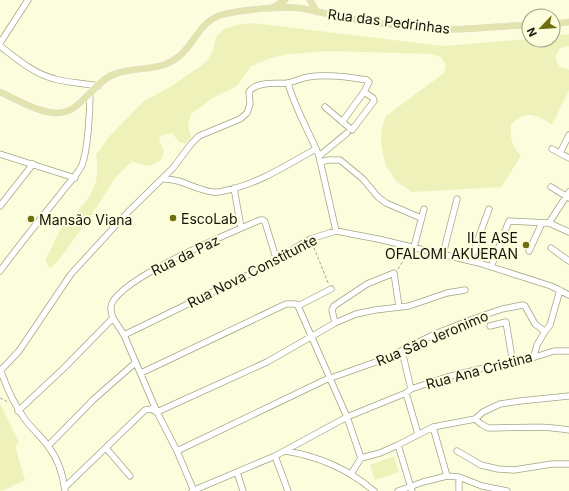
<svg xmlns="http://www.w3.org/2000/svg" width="569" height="491" viewBox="0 0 569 491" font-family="Inter,sans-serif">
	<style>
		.green { fill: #eff1bb }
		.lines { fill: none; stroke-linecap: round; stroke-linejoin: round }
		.minor-casing { stroke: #a4a587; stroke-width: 7 }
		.major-casing { stroke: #fff; stroke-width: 8 }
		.path { stroke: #a3a58c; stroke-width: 1; stroke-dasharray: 3 2; stroke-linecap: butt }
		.minor { stroke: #fff; stroke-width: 5.5 }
		.major { stroke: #e3e3b0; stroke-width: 7 }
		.poi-dot { fill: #6e6e0f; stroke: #fbfddc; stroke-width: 1.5 }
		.labels { text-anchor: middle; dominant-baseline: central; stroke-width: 4; stroke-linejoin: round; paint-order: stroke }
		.street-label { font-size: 14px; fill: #15150a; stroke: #fbfddc }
		.poi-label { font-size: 14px; fill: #15150a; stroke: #fbfddc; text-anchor: start }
	</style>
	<rect width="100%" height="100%" fill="#fbfddc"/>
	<path class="green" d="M252 23 444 46 529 39V40H553V36L569 34V46L560 48 555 58 560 67 569 70V90L552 125C536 114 525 109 511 125 510 140 512 145 521 156L501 187 412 192 396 181 385 164 381 142 382 128 386 116 444 73 446 66 442 58 433 54 329 51 288 54 268 59 251 66 237 86 214 97 191 114 188 125 191 137 185 143 179 142 172 133 160 136 159 141 164 150 162 159C149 168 147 166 132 161L115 178 91 216 58 261 50 268 45 261C50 251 55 240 60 230 64 225 69 221 73 216 92 196 101 183 96 155L109 137 144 101 172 86 206 62 213 51 216 37 224 29 236 25Z
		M0 403 19 443 15 446 25 480 2 491H0Z
		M394 456 399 472 375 480 370 465Z"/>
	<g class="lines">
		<g class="minor-casing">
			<path id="minor" d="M0 43 28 0
				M0 46C17 59 34 74 55 79 69 83 83 83 98 86
				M288 83C295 109 309 131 319 156L336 231
				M325 107 352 130 374 101 373 98 364 92
				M552 149 569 158
				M560 153 569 135
				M0 154 75 178
				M319 156 347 133
				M320 162 329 160H340L363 179 378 197 386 203 421 218
				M163 179C181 178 195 190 213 192 218 193 223 191 228 190 260 183 288 164 316 149
				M551 187 569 198
				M234 188 241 228
				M0 206 33 164
				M549 223 569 192
				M414 247 424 209
				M551 248 569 261
				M529 251 542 223
				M443 254 457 199
				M470 261 489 209
				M491 267 509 221 549 223 569 232
				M0 271C20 244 41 218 62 192 69 182 77 176 82 165 88 149 90 111 90 93
				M298 306 331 289
				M113 318C111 313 110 308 112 303 125 276 230 233 260 220H263L265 222 276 258
				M335 323 332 310 334 306 367 284 394 273 399 307
				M490 326 506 322 513 364
				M544 333 550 325 560 290
				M124 335 258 270 310 239 336 231 378 239 479 263 551 286 569 295
				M402 351 411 389
				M0 369C6 386 13 403 24 418 31 428 41 436 48 446 59 460 63 474 65 491
				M1 370 19 351 71 274 128 212 173 168 191 144 199 136 240 119 247 113 250 104 249 92C256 81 276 84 287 83 294 82 301 78 308 77 325 74 350 77 367 80L369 82 364 92 342 122
				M141 373 286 304H296L298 306 347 417 361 458
				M406 393 418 434
				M18 411 64 368 113 318 124 335 157 412 177 451 194 491
				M475 419 481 424 488 428C516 428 542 425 569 430
				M433 427 447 476
				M398 445 412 491
				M48 446 94 399 135 363
				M106 448 130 476
				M177 451 325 380 387 358 437 333 473 319 502 309 523 305 525 306 535 324 543 330 544 333 537 345 534 356
				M285 451C318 456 348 469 374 491
				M457 451 481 465 498 469 514 470 552 464H569
				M275 456 288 491
				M361 458 380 453 398 445 433 427 475 419 483 412 500 404 520 401 569 396
				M237 472 243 491
				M351 474 361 458
				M459 477V491
				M65 487 145 410 151 409 157 412 267 362 335 323 356 314 375 310 409 306 447 293 465 290
				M192 491 275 456 347 417 406 393 411 389 447 377 480 369 513 364 554 351H569
				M398 491 423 482 447 476 459 477 482 486 507 491"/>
		</g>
		<g class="major-casing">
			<path id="major" d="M310 0 317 12
				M272 8 285 0
				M553 24 569 22
				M0 92C18 100 48 119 68 111 76 108 83 100 89 94 97 87 104 77 115 74 136 66 160 72 178 57 195 44 199 22 221 15 238 10 281 6 299 8 314 10 330 15 346 18 372 23 398 26 424 28 459 32 494 26 529 25"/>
		</g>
		<path class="path" d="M312 243 329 285
			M398 269 403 261 405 251
			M0 398 8 402"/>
		<use href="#minor" class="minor"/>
		<use href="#major" class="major"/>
	</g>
	<g class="poi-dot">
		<circle cx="173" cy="218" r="4"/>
		<circle cx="31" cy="219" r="4"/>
		<circle cx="526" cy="245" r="4"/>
	</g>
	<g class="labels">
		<g class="street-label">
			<text transform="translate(389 21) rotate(7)">Rua das Pedrinhas</text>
			<text transform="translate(185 255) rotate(-26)">Rua da Paz</text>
			<text transform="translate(252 271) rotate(-27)">Rua Nova Constitunte</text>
			<text transform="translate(432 338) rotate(-23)">Rua São Jeronimo</text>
			<text transform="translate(479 370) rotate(-15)">Rua Ana Cristina</text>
		</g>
		<g class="poi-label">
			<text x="181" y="218">EscoLab</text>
			<text x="39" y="219">Mansão Viana</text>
			<text x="518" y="237" text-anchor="end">ILE ASE<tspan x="518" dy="16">OFALOMI AKUERAN</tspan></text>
		</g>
	</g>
	<g transform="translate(541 28) rotate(245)"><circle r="19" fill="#fbfddc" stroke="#9fa088"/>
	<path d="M0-3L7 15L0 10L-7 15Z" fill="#6e6e0f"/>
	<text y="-6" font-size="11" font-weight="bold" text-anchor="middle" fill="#15150a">N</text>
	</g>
</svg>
